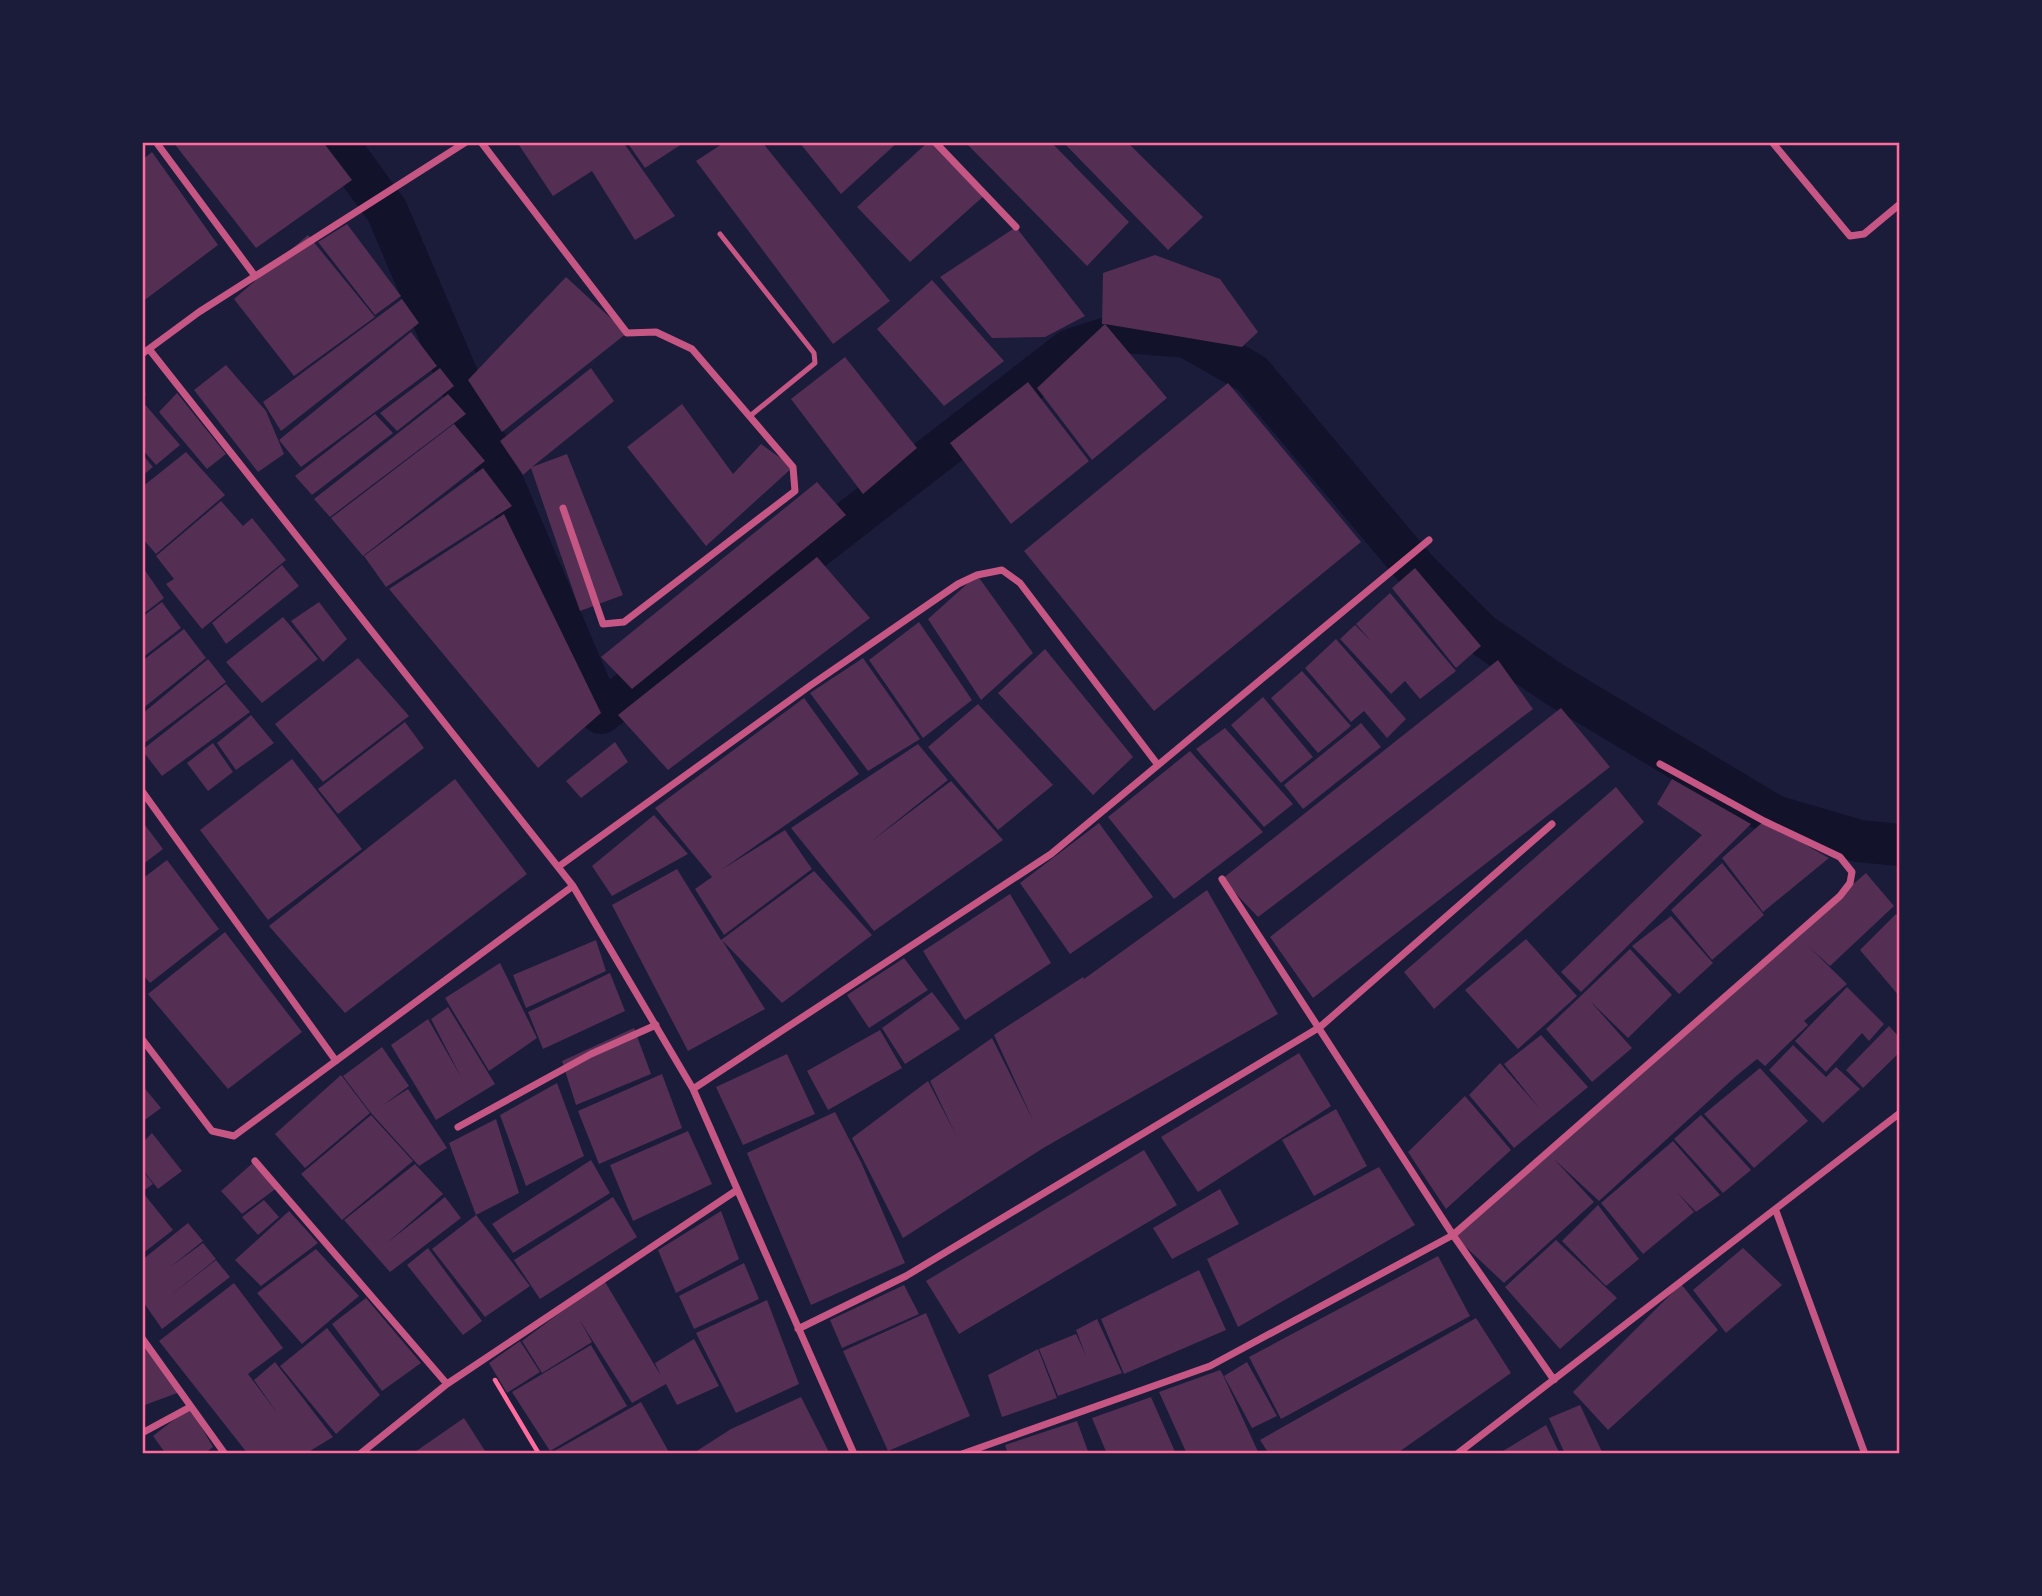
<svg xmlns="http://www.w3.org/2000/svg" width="2042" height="1596" viewBox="0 0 2042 1596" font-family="Quicksand,sans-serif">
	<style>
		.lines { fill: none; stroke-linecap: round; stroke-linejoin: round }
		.canal { stroke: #12122b; stroke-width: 42 }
		.building { fill: #542f53 }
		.path { stroke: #ff6b9d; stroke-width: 4.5 }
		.service { stroke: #c65784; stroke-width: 5 }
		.minor { stroke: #c65784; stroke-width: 7 }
		.neatline { fill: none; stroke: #ff6b9d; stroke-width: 2.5 }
	</style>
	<rect width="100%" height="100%" fill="#1b1b3a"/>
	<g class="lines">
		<path class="canal" d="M337 142 387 211 601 713 1070 350 1126 332 1187 337 1252 374 1415 568 1481 634 1554 684 1774 816 1859 841 1900 845"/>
	</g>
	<path class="building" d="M173 142H323L352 180 256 248Z
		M517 142H623L675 216 635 240 592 171 553 196Z
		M627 142H685L645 168Z
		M725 142H762L890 301 833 344 696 161Z
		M799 142H898L841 194Z
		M928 142H935L986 194 910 262 857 207Z
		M965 142H1051L1129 222 1087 266Z
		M1063 142H1127L1203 217 1168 250Z
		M152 152 218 245 142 302V160Z
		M347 224 401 296 375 315 318 242Z
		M1016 227 1085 316 1045 337 992 338 940 277Z
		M308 235 375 317 294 376 234 299Z
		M1155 255 1220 279 1258 332 1242 347 1105 324 1167 398 1092 460 1037 388 1105 324H1102L1103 273Z
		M566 277 627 333 502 432 468 380Z
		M932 280 1004 361 944 406 877 329Z
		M402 299 419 323 281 431 263 402Z
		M411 332 437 366 301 467 279 440Z
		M845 357 917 448 863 494 791 399Z
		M226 365 266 411 284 454 258 472 194 390Z
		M440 368 454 386 397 431 380 413Z
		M591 368 614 401 532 467 567 454 623 595 580 611 531 468 523 475 500 441Z
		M1028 382 1089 461 1011 524 950 443Z
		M1228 383 1361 542 1154 711 1024 551Z
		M142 387 146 394 142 401 180 445 156 465 142 449Z
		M177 393 226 454 207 469 159 412Z
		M448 394 466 414 330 517 314 499Z
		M682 404 733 474 761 444 793 467 706 546 627 447Z
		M375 414 393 433 312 495 295 476Z
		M454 424 485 461 363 556 331 518Z
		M186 452 225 495 156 554 142 538V487Z
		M142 454 153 467 142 476Z
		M483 468 512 506 386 587 364 556Z
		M817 482 846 515 632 689 601 657Z
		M221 501 243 526 252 518 286 560 202 629 166 584 174 579 156 556Z
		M504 514 601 713 538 768 389 589Z
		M817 557 870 618 668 770 618 715Z
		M282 565 299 586 226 644 212 623Z
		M1415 568 1481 646 1456 668 1392 588Z
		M144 569 164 598 142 615V571Z
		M977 575 1033 653 981 700 928 619Z
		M1390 593 1456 671 1420 699 1405 681 1391 694 1340 639 1355 625 1371 641 1356 624Z
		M162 602 181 628 142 658V617Z
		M319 602 347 639 323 662 291 621Z
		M283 617 318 659 262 703 226 662Z
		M919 622 972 700 923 738 869 660Z
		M184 629 206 658 142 709V661Z
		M1336 639 1406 719 1387 738 1364 711 1351 722 1305 668Z
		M1045 649 1133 757 1093 795 998 693Z
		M358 658 409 716 323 782 275 724Z
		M863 658 920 739 868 771 810 693Z
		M208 659 226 682 142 745V714Z
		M1498 660 1533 709 1258 917 1222 879Z
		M1302 671 1351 726 1318 753 1271 698Z
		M226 684 250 712 162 776 142 750Z
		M1263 697 1313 757 1281 783 1231 725Z
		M804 698 859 774 721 870 785 830 812 869 724 935 695 889 712 877 655 808Z
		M978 704 1053 785 998 830 928 747Z
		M1561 708 1610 767 1313 998 1270 937Z
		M251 715 274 743 236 770 217 743Z
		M405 722 424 748 338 814 318 789Z
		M1361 723 1381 747 1303 809 1284 785Z
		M1225 728 1293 804 1264 827 1196 749Z
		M615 742 628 762 581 798 566 781Z
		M213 743 233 772 208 791 187 763Z
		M918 744 948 780 869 843 951 781 1003 840 874 931 791 828Z
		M1190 751 1263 832 1174 899 1108 817Z
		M292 759 362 849 268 920 200 830Z
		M455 779 527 874 345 1013 269 926Z
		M1672 779 1751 824 1581 992 1561 972 1702 835 1657 804Z
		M1616 787 1644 822 1434 1009 1404 972Z
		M654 815 688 854 612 896 592 866Z
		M142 821 163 849 142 865Z
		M1764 821 1829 858 1763 912 1722 858Z
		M1099 823 1153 897 1070 954 1020 883Z
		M167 860 219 929 150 983 142 974V879Z
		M1722 863 1764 915 1712 960 1671 910Z
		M677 869 721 940 814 871 872 935 782 1003 722 940 765 1009 688 1051 612 905Z
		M1866 873 1894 906 1830 966 1808 946 1847 984 1804 1021 1808 1025 1765 1066 1757 1059 1735 1077 1599 1201 1554 1159 1594 1202 1504 1283 1453 1235Z
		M1207 890 1278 1014 1045 1147 903 1238 852 1138 928 1081 956 1135 930 1081 992 1038 1033 1120 994 1035 1083 977 1084 979Z
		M1010 894 1051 963 965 1020 923 951Z
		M1896 914 1900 919V997L1860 950Z
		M1671 916 1713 963 1679 994 1632 946Z
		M225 932 302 1032 228 1089 148 994Z
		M1526 939 1577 996 1518 1049 1465 990Z
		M596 940 606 971 526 1008 513 975Z
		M1630 949 1672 995 1628 1038 1590 1001 1632 1048 1592 1082 1546 1029Z
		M904 958 928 990 869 1028 847 995Z
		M500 963 537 1038 489 1071 445 998Z
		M610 973 625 1011 543 1049 528 1012Z
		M1847 987 1884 1024 1869 1041 1862 1033 1826 1072 1795 1041Z
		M932 992 960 1029 905 1064 882 1028Z
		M448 1007 495 1084 436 1120 391 1045 428 1019 461 1077 431 1019Z
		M1889 1026 1900 1038V1052L1863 1088 1846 1070Z
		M634 1028 651 1074 576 1105 562 1061Z
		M880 1030 902 1068 828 1110 807 1071Z
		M1541 1035 1588 1087 1514 1148 1469 1095 1500 1063 1540 1109 1504 1064Z
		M1793 1045 1826 1077 1836 1067 1860 1089 1823 1123 1769 1070Z
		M382 1047 409 1086 383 1105 408 1089 447 1148 419 1166 371 1113 343 1076Z
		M1299 1053 1331 1106 1198 1192 1161 1137Z
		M787 1054 815 1114 743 1145 716 1087Z
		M1760 1068 1808 1121 1754 1168 1704 1114Z
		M662 1074 682 1128 599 1164 578 1111Z
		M341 1075 370 1113 305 1168 275 1134Z
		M557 1083 584 1156 526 1186 500 1115Z
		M142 1085 161 1108 142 1122Z
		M1465 1096 1511 1150 1446 1209 1408 1152Z
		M1336 1109 1367 1166 1314 1196 1282 1140Z
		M835 1112 861 1162 905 1263 811 1305 747 1153Z
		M371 1115 413 1161 342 1220 301 1174Z
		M1701 1115 1751 1170 1723 1193 1674 1139Z
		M496 1119 519 1193 476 1215 530 1286 485 1317 432 1249 476 1215 449 1143Z
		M688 1131 712 1184 633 1221 610 1165Z
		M152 1133 182 1171 158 1189 142 1169V1143Z
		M1673 1141 1720 1195 1696 1212 1677 1192 1694 1212 1643 1254 1601 1203Z
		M1144 1150 1177 1205 959 1334 926 1281Z
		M591 1160 610 1193 513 1253 492 1224Z
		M255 1161 278 1187 242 1214 221 1191Z
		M415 1164 443 1194 387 1243 445 1197 461 1218 390 1272 344 1220Z
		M1379 1167 1415 1225 1238 1327 1207 1259Z
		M142 1170 153 1184 142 1192Z
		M1220 1189 1239 1224 1172 1259 1153 1228Z
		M144 1194 173 1230 142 1254V1196Z
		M613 1197 637 1237 540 1299 514 1260Z
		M264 1200 279 1217 258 1235 242 1217Z
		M1598 1205 1639 1259 1606 1286 1562 1241Z
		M289 1211 318 1243 261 1286 235 1260Z
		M721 1211 739 1259 676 1293 658 1250Z
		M188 1223 203 1241 169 1268 203 1243 216 1259 170 1296 216 1260 230 1277 162 1329 142 1300V1260Z
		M1556 1240 1617 1298 1560 1349 1505 1287Z
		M428 1248 482 1321 463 1335 407 1265Z
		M1743 1248 1782 1285 1726 1333 1693 1290Z
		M316 1249 359 1296 302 1344 257 1293Z
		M1438 1256 1470 1316 1281 1419 1249 1357Z
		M744 1263 759 1299 694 1329 679 1296Z
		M1199 1270 1226 1330 1124 1374 1101 1319Z
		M604 1280 661 1376 655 1363 694 1339 719 1386 677 1405 666 1384 632 1403 579 1319 592 1342 542 1373 522 1341Z
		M234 1283 283 1348 248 1374 278 1414 254 1380 275 1362 333 1437 305 1454H248L159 1341Z
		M1681 1284 1718 1330 1608 1430 1573 1392Z
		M904 1285 919 1314 842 1348 830 1320Z
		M366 1298 421 1363 382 1391 332 1324Z
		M767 1300 799 1384 736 1413 696 1333Z
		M926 1313 970 1416 888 1451 843 1351Z
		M1476 1318 1511 1373 1396 1454H1269L1260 1440Z
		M1097 1319 1122 1373 1058 1396 1039 1349 1076 1334 1086 1356 1076 1330Z
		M327 1328 380 1395 336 1434 280 1366Z
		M142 1338 180 1392 142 1406Z
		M520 1341 540 1372 507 1393 489 1363Z
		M591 1345 627 1406 550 1451 512 1392Z
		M1038 1349 1057 1398 1002 1417 988 1375Z
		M1247 1362 1277 1416 1252 1428 1224 1376Z
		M1220 1370 1223 1375 1259 1454H1187L1159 1392Z
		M801 1397 830 1454H692L731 1429Z
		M1151 1397 1176 1454H1107L1092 1418Z
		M641 1402 670 1454H549Z
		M1580 1405 1603 1454H1565L1549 1418Z
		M190 1407 213 1447 204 1454H166L153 1436Z
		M464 1418 487 1454H412Z
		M1077 1421 1089 1454H1008L1005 1445Z
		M1546 1425 1560 1454H1498Z"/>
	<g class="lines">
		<path class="path" d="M495 1380 539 1454"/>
		<path class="service" d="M720 234 814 353 815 363 750 416"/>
		<path class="minor" d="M156 142 255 276
			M481 142 627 333 656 332 692 349 793 467 795 491 624 622 603 624 563 508
			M935 142 1016 227
			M1772 142 1850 236 1864 234 1900 204
			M149 349 573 886 693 1089 854 1454
			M142 354 199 312 466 142
			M142 791 336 1061
			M558 867 811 685 958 584 977 575 1002 570 1020 583 1158 765
			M1222 879 1453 1235 1554 1380
			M142 1039 212 1131 234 1136 573 886
			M693 1089 1051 854 1429 540
			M458 1127 591 1054 656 1025
			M255 1161 447 1384
			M1776 1211 1865 1454
			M798 1329 906 1276 1320 1027 1552 824
			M142 1338 225 1454
			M142 1433 190 1407
			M360 1454 447 1384 737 1190
			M962 1454 1210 1366 1453 1235 1840 896 1850 883 1852 872 1840 857 1764 821 1660 764
			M1457 1454 1900 1113"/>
	</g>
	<rect width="2042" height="1596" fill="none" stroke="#1b1b3a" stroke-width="287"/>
	<rect x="144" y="144" width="1754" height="1308" class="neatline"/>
</svg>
